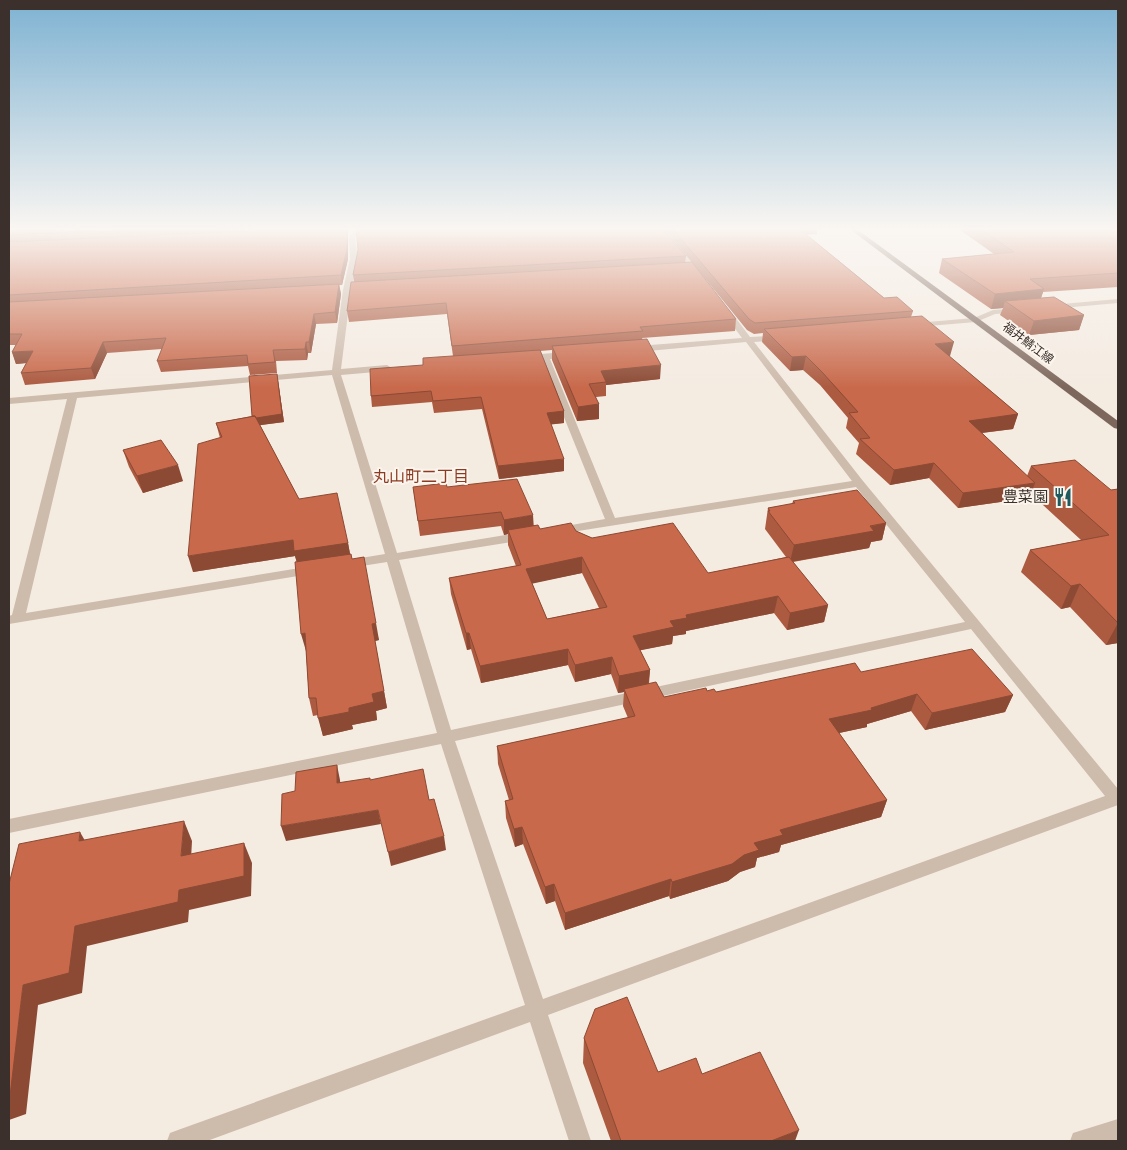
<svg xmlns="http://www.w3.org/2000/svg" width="1127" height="1150" viewBox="0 0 1127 1150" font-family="'Fira Sans','Noto Sans JP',sans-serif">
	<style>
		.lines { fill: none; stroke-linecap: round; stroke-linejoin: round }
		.minor { fill: #cdbbac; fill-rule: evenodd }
		.major { fill: #7d675c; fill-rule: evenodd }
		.wall { fill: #ac5a40; fill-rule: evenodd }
		.shaded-wall { fill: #8c4a34 }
		.building { fill: #c8694b; stroke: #8c4a34; fill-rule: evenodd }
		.labels { text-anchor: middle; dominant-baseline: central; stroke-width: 4; stroke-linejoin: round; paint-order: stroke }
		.far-street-label { font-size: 12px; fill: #3b302b; stroke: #fbf5ee }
		.poi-label { font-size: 15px; fill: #3b302b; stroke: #fbf5ee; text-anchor: end }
		.neighbourhood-label { font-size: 16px; fill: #8c3b22; stroke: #fbf5ee }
	</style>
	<rect width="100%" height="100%" fill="#f4ebe1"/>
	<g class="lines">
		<path class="minor" d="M354 227H360V231L355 237 358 259 351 290 341 369 387 365 392 368 387 371 341 375 397 553 524 532 530 536 524 540 399 560 451 730 965 622 856 487 559 534 555 532 553 530 555 528 605 519 541 360H524V356L527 355 567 352 571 355 567 358 550 359 615 518 852 481 746 342 637 352 633 349 637 346 742 338 722 311 726 309H729L750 337 782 335 783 337 779 340 754 342 863 481 1118 789V805L548 1015 591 1141H569L530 1022 207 1141H167L170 1133 178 1130 525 1005 441 744 9 833V819L437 733 387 562 349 568 343 564 349 560 385 554 332 375 77 398 26 613 312 566 318 570 316 573 9 624V616L12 615 67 399 9 404V398L332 370 343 290 350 259 349 237 354 231ZM971 629 1105 796 543 999 455 741Z
			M656 227H662L702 273V277H696Z
			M1118 299V303L1051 309 1047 307 1051 305Z
			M1018 308 1022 310 1021 312 995 314 976 322 916 327 912 325 916 323 974 318 993 310Z
			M1118 1119V1141H1070L1073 1133Z"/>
		<path class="major" d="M847 227H854L1118 421V429L1114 428Z"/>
	</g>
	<path class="wall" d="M9 227H353H347L348 235V259L342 285H339L341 294 337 323 316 324 311 353H308L307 360 276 361 277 373 250 375 248 366 161 372 157 361 162 349 107 353 95 379 25 385 21 373 26 363 16 364 12 352 16 345H9Z
		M663 227H826L825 229 817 230V234H806L884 298 913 311 911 317 950 356H949L1018 414 1013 429 982 433 1027 476 1031 466 1111 490 1118 489V643L1106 645 1070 607 1061 609 1021 572 1030 550 1081 540 1031 494 1029 498 958 508 929 478 890 485 856 454 859 443 846 428 848 418 820 385 803 370 790 371 762 342 763 333 754 334 747 330Z
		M956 227H1107L1118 232V287L1043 292 1041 298 1084 315 1079 330 1029 335 1000 315 1003 308 991 309 939 273 942 259 994 254Z
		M358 250 686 256 685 263 736 319 735 331 642 338 660 379 606 385V396L596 397 599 419 577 421 552 360V350L540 351 564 411V423L551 424 564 471 499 479 482 409 434 413 432 402 372 407 371 396 423 365 453 356 447 314 349 322 347 311 354 282 353 275Z
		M277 374 284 422 260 425 299 499 348 543 350 554 379 640 375 641 387 708 376 711 377 720 352 725 353 729 323 736 318 715 313 716 309 698 306 651 297 562 295 556 193 572 220 438 216 423 252 416Z
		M123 450 183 481 143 493 129 467Z
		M413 487H447L533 525 540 529 576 531 592 538 708 573 786 557 765 529 768 508 792 504 793 501 886 523 882 540 871 542 869 548 793 562 828 605 824 622 787 630 774 613 686 631V634L673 636 672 644 640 650 650 670 649 684 664 697 707 691 716 692 861 672 1013 695 1005 712 925 730 911 711 867 724V727L839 733 887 800 881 817 781 845 779 852 757 858 755 867 740 872 728 881 670 899 669 896 565 930 555 901 546 904 523 844 515 847 506 818 505 801 509 800 498 764 497 746 628 718 623 706 624 692 618 693 611 674 575 682 568 665 481 683 471 649 467 650 451 594 449 578 516 566 508 545V534L504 535 501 526 420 536ZM582 573 599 608 547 619 532 583Z
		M584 1038 658 1072 702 1074 795 1141H611L583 1063Z"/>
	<path class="shaded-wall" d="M347 227 348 235V259L342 285 341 275Z
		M796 227H826L825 229 817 230V234L795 235Z
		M339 284 341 294 337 323 335 312Z
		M1044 289 1039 304 1005 301 1003 308 991 309 995 294Z
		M314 314 316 324 311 353 309 342Z
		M1084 315 1079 330 1029 335 1034 321Z
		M103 342 107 353 95 379 91 368Z
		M306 342 308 353 307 360 305 349Z
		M954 342 950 356 931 358 935 344Z
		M33 351 37 362 16 364 12 352Z
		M806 356 803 370 790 371 792 357Z
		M661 365 660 379 606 385V382L601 371Z
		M277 374 284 422 254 426 252 418Z
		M599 404V419L577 421 578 407Z
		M564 411V423L547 425V413Z
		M1018 414 1013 429 964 435 969 421Z
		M564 459V471L499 479 498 466Z
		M934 463 929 478 890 485 894 470Z
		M178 465 183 481 143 493 137 476Z
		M1035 483 1029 498 958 508 963 493Z
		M533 515 534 530H508V534L504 535V520Z
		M886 523 882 540 871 542 869 548 790 562 794 545Z
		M293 540 348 543 351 559 298 567 295 556 193 572 188 556Z
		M582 557V573L526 585V569Z
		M1080 584 1070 607 1061 609 1071 586Z
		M778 596 774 613 686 631V634L673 636 672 644 632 652 633 636 670 621 686 615Z
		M828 605 824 622 787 630 790 613Z
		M376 623 379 640 375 641 372 624Z
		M1118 623V643L1106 645Z
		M305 633 309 650 306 651 301 634Z
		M466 633H469L471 649 467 650Z
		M568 649V665L481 683 480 666Z
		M612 657 611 674 575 682V665Z
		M650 670 648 687 624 689V692L618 693 619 676Z
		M384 691 387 708 376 711 377 720 352 725 353 729 323 736 318 718 349 708 372 694Z
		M917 694 911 711 867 724V727L825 736 829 719Z
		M1013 695 1005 712 925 730 932 713Z
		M337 765 340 780 341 798 337 783Z
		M887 800 881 817 781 845 779 852 757 858 755 867 740 872 728 881 670 899 672 882 754 843 780 830Z
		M378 810 381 824 286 841 281 826Z
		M184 821 192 841 190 877 181 856Z
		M522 827 523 844 515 847 514 829Z
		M80 832 92 853 79 841Z
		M444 836 446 850 391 866 388 852Z
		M244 843 252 863 251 896 189 910 188 922 87 946 82 993 38 1005 26 1114 9 1120V1097L23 985 75 926 179 890Z
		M671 879 669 896 565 930V913Z
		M554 884 555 901 546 904 545 887Z
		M799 1130 795 1141H771Z"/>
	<path class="building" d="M9 227H176L9 235Z
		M331 227H347V249L341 275 9 295V242Z
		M358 227H662L686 256 353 275 358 250 356 228Z
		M671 227H797L884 298 897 297 913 311 755 323 749 319Z
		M978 227H1107L1118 232V273L1030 279 1044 289 995 294 942 259 1014 252Z
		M692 262 736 319 640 327 643 331 452 346 446 303 347 311 351 282Z
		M339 284 335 312 314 314 309 342H306L305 349 273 350 275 362 248 364 247 355 157 361 166 338 103 342 91 368 21 373 33 351 12 352 22 334H9V302Z
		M1054 297 1084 315 1034 321 1005 301Z
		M922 316 954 342 935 344 1018 414 969 421 1035 483 963 493 934 463 894 470 860 439 870 438 849 413 858 412 822 372 806 356 792 357 764 329Z
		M647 339 661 365 601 371 606 382 589 384 599 404 578 407 552 346Z
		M540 350 564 411 547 413 564 459 498 466 481 397 433 401 431 391 371 396 370 369 423 365V358Z
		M277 374 282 414 256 418 255 416H252L249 376Z
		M255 416 299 499 337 493 348 543 294 551 293 540 188 556 198 444 222 437 216 423Z
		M161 440 178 465 137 476 123 450Z
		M1075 460 1111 490 1118 489V623L1080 584 1071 586 1030 550 1109 535 1031 466Z
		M517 479 533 515 504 520 501 512 418 521 413 487 446 483 447 487Z
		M857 490 886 523 870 526 874 531 794 545 768 511H770L768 508 795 503 793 501Z
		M571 523 576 531 592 538 673 523 708 573 789 557 828 605 790 613 778 596 686 615 687 618 670 621 674 627 633 636 650 670 619 676 612 657 575 665 568 649 480 666 469 633H466L449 578 521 565 508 530 538 525 540 529ZM582 557 607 607 547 619 526 569Z
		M351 554 352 559 364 557 376 623 372 624 384 691 372 694 374 702 349 708V712L318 718 316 698H309L305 633 301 634 295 562Z
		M972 649 1013 695 932 713 917 694 871 708 872 710 829 719 887 800 780 830 783 835 754 843 759 850 744 855 732 864 672 882 671 879 565 913 554 884 545 887 522 827 514 829 505 801 513 799 497 746 635 716 624 689 656 682 664 697 706 688 707 691 714 689 716 692 855 663 861 672Z
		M337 765V783L370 778V780L423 769 429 800 434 799 444 836 388 852 378 810 281 826 282 794 295 791 296 772Z
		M184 821 181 856 244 843V876L179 890 178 902 75 926 69 973 23 985 10 1096 9 1097V884L19 844 80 832 79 841Z
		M627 997 658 1072 696 1058 702 1074 760 1052 799 1130 771 1141H621L584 1038 595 1009Z"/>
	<linearGradient id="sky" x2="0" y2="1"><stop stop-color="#7eb2d2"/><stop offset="0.59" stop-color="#faf6f2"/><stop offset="1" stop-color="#faf6f2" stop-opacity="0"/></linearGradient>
	<rect width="1127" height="388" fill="url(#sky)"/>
	<defs>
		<g id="restaurant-bare" transform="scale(1.5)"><path d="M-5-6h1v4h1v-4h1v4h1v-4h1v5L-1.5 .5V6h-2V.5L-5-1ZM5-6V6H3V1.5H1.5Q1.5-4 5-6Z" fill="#1f5a5e" stroke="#fbf5ee" stroke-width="2.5" paint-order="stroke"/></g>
	</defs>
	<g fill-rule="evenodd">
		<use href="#restaurant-bare" x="1063" y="497"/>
	</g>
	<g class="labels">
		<g class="far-street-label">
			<text transform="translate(1028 343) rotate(37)">福井鯖江線</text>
		</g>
		<g class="poi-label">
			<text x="1048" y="497">豊菜園</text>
		</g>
		<g class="neighbourhood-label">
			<text x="421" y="476">丸山町二丁目</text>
		</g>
	</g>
	<rect width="1127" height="1150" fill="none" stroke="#3b302b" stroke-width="20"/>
</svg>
